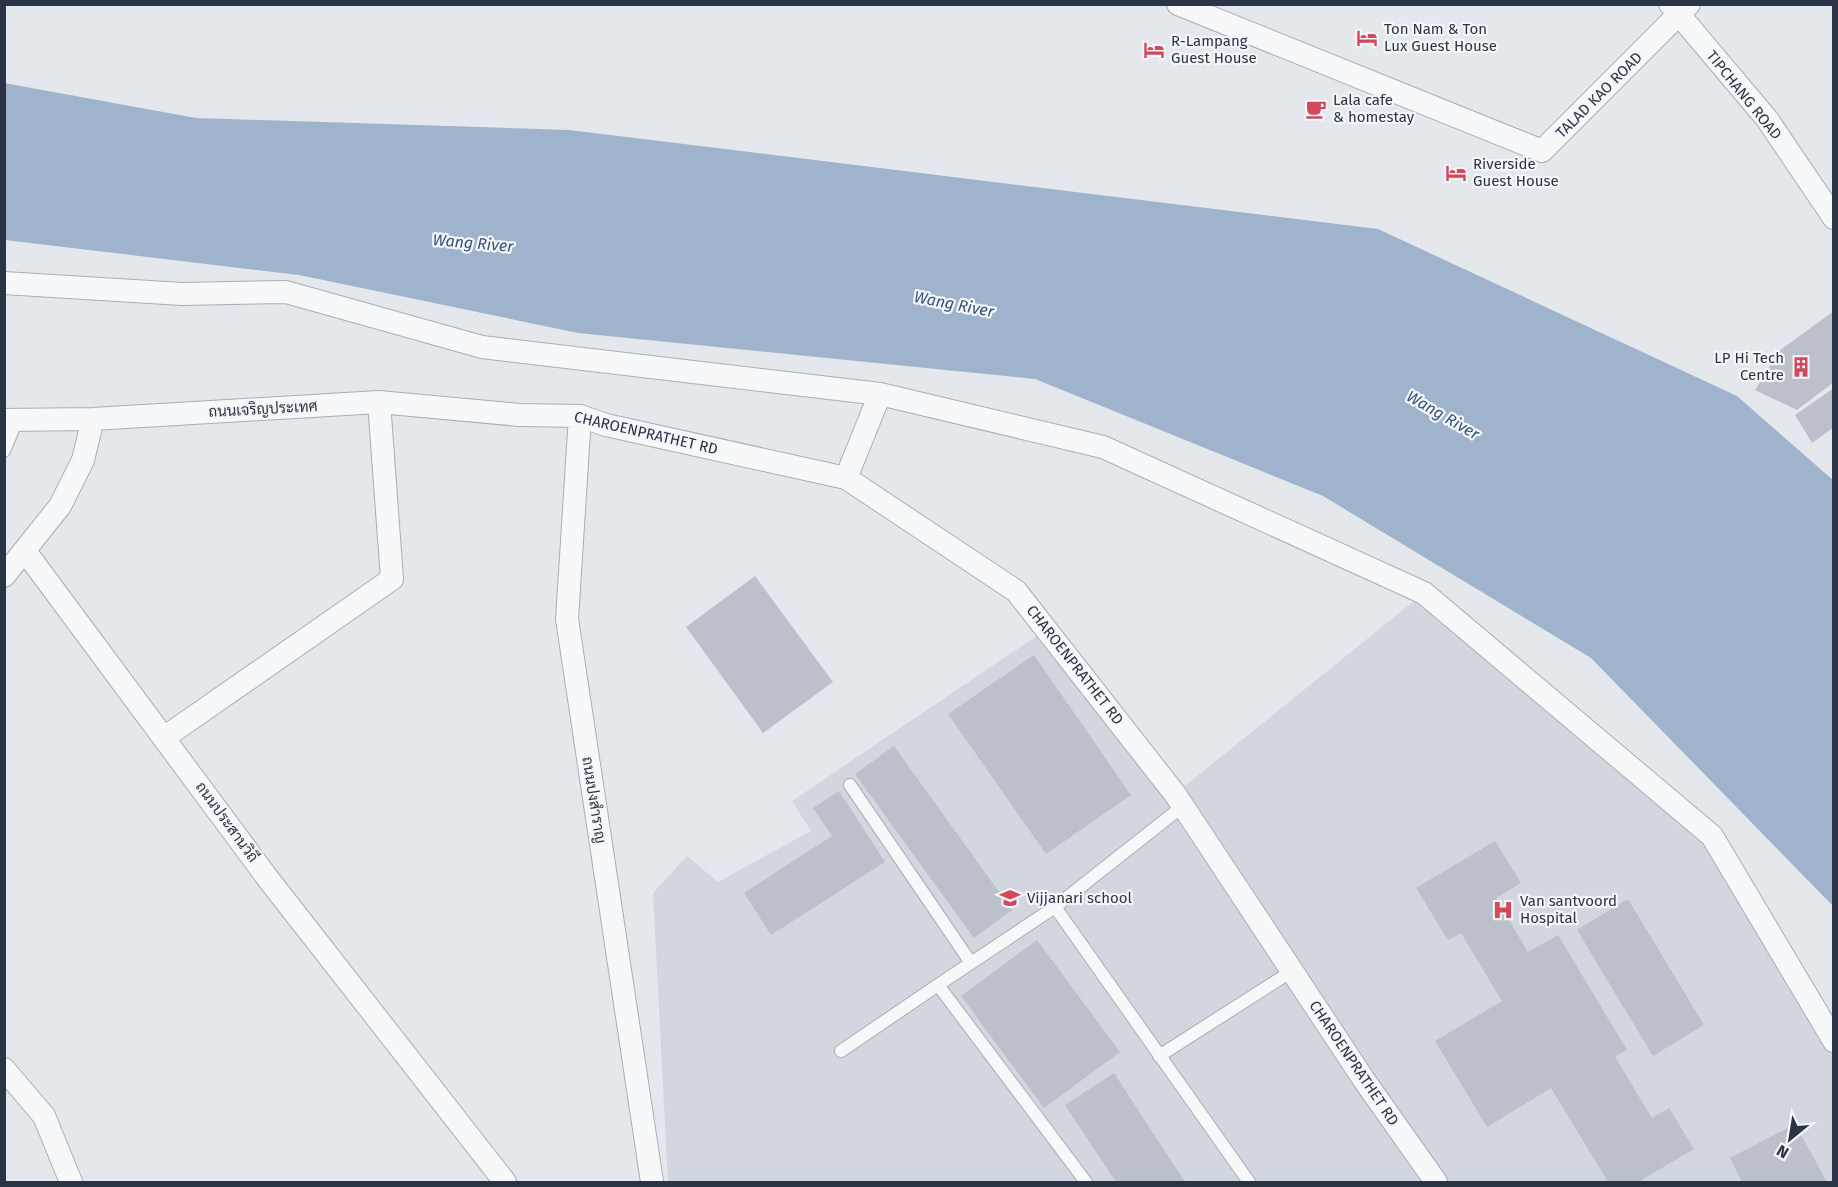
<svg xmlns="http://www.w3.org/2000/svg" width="1838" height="1187" viewBox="0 0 1838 1187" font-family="'Fira Sans',Sarabun,sans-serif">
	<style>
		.built { fill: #d2d6de }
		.water { fill: #9fb4cc }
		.building { fill: #bbc0ca }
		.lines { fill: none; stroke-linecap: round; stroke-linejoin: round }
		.lane-casing { stroke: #a9aeb7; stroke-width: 14 }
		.street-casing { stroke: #a9aeb7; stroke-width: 24 }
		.lane { stroke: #f7f8fa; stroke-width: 12 }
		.street { stroke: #f7f8fa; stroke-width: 22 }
		.labels { text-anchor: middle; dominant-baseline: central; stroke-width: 4.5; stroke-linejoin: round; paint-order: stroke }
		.poi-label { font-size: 15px; fill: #2b3445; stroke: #f4f6f9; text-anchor: start }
		.street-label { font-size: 15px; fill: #2b3445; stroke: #f4f6f9 }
		.water-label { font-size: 16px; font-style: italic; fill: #34527a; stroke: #f4f6f9 }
	</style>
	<rect width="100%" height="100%" fill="#e4e7ec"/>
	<path class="built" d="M1424 593 1720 849 1833 1043V1182H668L653 893 687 856 718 882 811 831 792 801 1047 629 1175 794Z"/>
	<path class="water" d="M4 83 196 118 569 130 1378 229 1737 396 1833 480V906L1591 658 1323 496 1035 379 578 333 299 275 5 240Z"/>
	<path class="building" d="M1834 311V382L1797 410 1755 390 1779 351Z
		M1834 388V427L1812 443 1795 415Z
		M755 576 833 682 763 733 686 627Z
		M1034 655 1131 795 1046 854 948 714Z
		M894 746 1012 910 974 938 855 774Z
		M839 791 885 862 771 935 744 893 832 836 813 808Z
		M1495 841 1521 883 1496 898 1528 952 1558 935 1627 1050 1615 1057 1652 1118 1669 1108 1694 1149 1638 1182H1608L1551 1088 1487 1127 1435 1041 1502 1001 1461 933 1448 940 1416 888Z
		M1628 899 1704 1025 1653 1056 1577 930Z
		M1037 940 1120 1052 1044 1108 961 996Z
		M1114 1073 1185 1182H1116L1065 1105Z
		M1795 1124 1827 1182H1742L1730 1158Z"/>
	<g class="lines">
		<g class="lane-casing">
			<path id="lane" d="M4 451 17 420
				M850 785 971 963
				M1055 907 1249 1182
				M841 1051 938 985
				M1159 1056 1292 971
				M1086 1182 938 985 1055 907 1183 806"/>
		</g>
		<g class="street-casing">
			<path id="street" d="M1178 4 1542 151 1689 4
				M1670 4 1767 119 1834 218
				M4 283 182 294 286 292 482 347 880 394 846 478
				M880 394 1103 447 1424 593 1712 836 1834 1041
				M580 416 567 619 652 1182
				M4 420 93 419 379 402 520 415 580 416 606 425 846 478 1016 591 1175 794 1364 1080 1436 1182
				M25 551 269 880 505 1182
				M4 576 60 506 83 460 93 419
				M165 737 392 579 379 402
				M4 1069 44 1116 71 1182"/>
		</g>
		<use href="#lane" class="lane"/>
		<use href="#street" class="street"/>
	</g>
	<defs>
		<g id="hotel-bare" transform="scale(1.62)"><path d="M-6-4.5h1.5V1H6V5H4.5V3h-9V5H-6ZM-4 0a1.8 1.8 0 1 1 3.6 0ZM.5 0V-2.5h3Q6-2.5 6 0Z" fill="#d1495b" stroke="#f4f6f9" stroke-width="2.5" paint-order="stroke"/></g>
		<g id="cafe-bare" transform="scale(1.62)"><path d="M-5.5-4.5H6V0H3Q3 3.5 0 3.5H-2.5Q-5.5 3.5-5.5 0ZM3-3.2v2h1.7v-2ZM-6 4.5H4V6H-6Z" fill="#d1495b" stroke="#f4f6f9" stroke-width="2.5" paint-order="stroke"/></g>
		<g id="building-bare" transform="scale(1.62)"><path d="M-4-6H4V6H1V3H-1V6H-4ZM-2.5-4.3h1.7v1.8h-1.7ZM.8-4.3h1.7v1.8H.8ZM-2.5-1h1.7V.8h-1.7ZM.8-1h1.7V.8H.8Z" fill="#d1495b" stroke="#f4f6f9" stroke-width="2.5" paint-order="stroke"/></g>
		<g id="school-bare" transform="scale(1.62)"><path d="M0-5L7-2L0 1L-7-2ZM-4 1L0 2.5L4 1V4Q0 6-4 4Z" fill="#d1495b" stroke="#f4f6f9" stroke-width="2.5" paint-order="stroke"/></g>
		<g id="hospital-bare" transform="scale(1.62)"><path d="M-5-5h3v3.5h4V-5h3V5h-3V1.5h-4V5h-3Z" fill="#d1495b" stroke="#f4f6f9" stroke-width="2.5" paint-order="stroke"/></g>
	</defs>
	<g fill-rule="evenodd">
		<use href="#hotel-bare" x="1367" y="38"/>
		<use href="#hotel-bare" x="1154" y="50"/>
		<use href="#cafe-bare" x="1316" y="109"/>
		<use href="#hotel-bare" x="1456" y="173"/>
		<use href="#building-bare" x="1801" y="367"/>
		<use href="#school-bare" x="1010" y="898"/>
		<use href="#hospital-bare" x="1503" y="910"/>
	</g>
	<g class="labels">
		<g class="poi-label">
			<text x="1384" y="29">Ton Nam &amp; Ton<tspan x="1384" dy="17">Lux Guest House</tspan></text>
			<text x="1171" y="41">R-Lampang<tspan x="1171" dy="17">Guest House</tspan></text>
			<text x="1333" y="100">Lala cafe<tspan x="1333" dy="17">&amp; homestay</tspan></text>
			<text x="1473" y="164">Riverside<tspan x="1473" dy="17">Guest House</tspan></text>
			<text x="1784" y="358" text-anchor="end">LP Hi Tech<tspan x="1784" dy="17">Centre</tspan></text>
			<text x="1027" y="898">Vijjanari school</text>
			<text x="1520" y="901">Van santvoord<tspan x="1520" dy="17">Hospital</tspan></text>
		</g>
		<g class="street-label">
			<text transform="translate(1599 95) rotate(-45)">TALAD KAO ROAD</text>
			<text transform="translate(1744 95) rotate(51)">TIPCHANG ROAD</text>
			<text transform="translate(263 409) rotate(-3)">ถนนเจริญประเทศ</text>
			<text transform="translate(646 433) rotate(13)">CHAROENPRATHET RD</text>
			<text transform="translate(1075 665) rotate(52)">CHAROENPRATHET RD</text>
			<text transform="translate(594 800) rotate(81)">ถนนปงสำราญ</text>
			<text transform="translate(227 822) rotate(54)">ถนนประสานวิถี</text>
			<text transform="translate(1354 1063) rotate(56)">CHAROENPRATHET RD</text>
		</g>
		<g class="water-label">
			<text transform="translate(473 243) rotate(5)">Wang River</text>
			<text transform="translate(954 304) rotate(11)">Wang River</text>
			<text transform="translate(1443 415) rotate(30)">Wang River</text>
		</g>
	</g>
	<rect width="1838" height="1187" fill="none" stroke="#2b3445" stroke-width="12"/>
	<g transform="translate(1790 1139) rotate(210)" stroke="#f4f6f9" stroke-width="4.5" paint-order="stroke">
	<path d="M0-4.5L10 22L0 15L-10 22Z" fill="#2b3445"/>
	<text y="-9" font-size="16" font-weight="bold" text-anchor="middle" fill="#2b3445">N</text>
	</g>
</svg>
